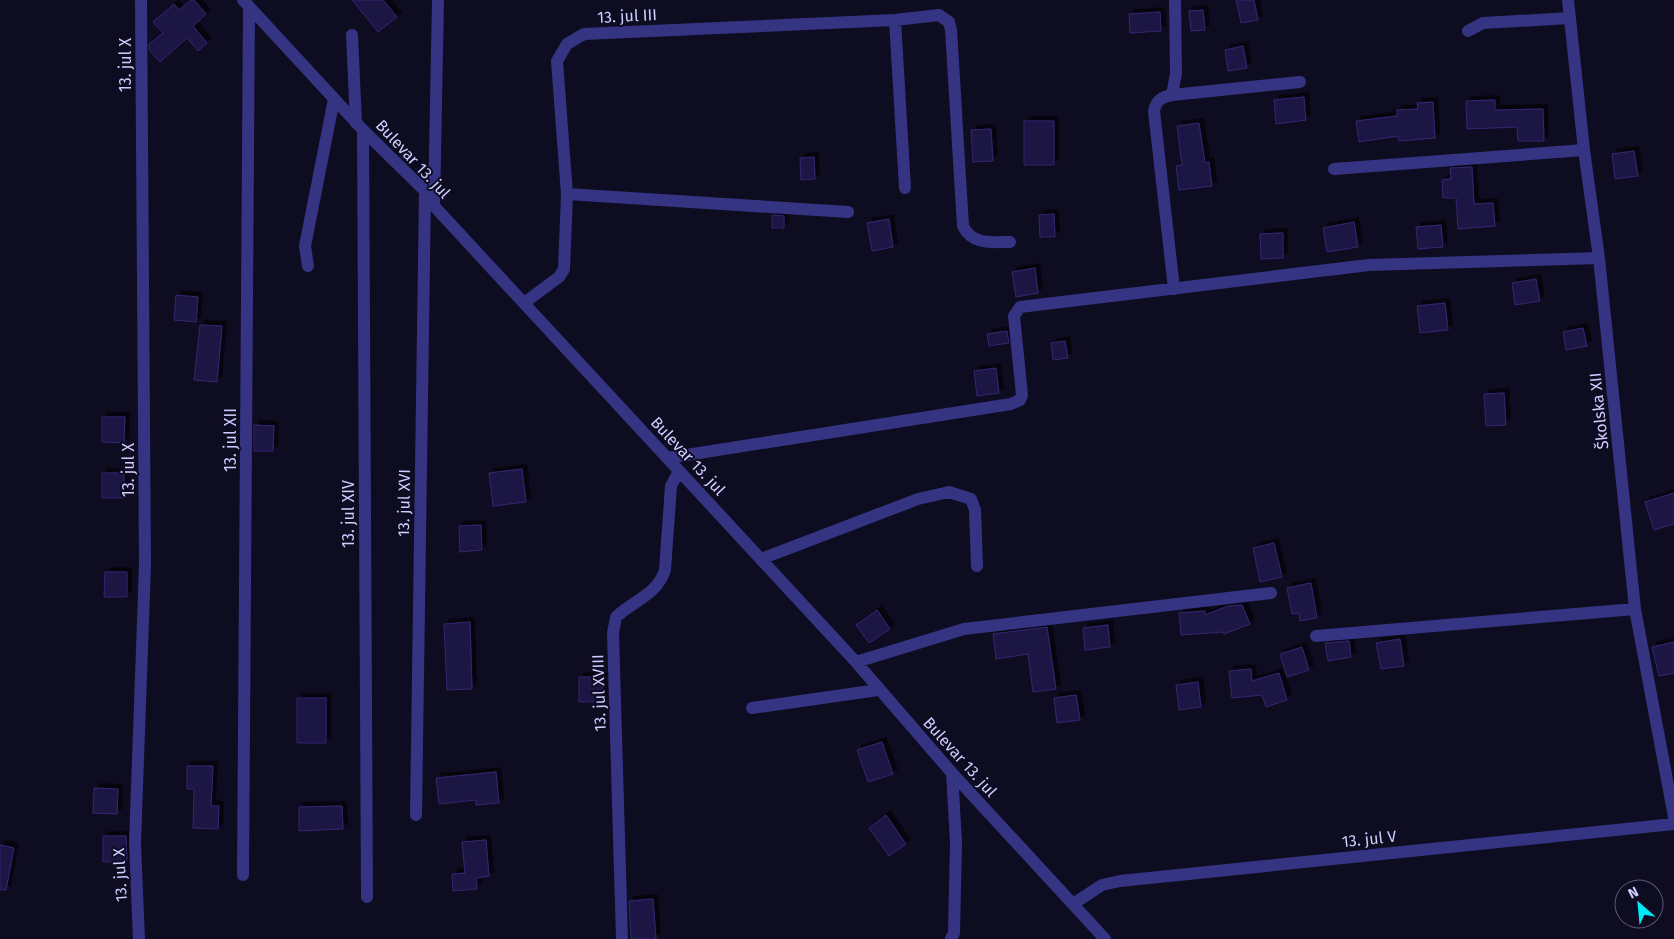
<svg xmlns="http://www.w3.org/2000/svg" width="1674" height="939" viewBox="0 0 1674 939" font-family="'Fira Sans',sans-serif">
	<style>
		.building { fill: #1e1744; stroke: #332771; filter: url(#shadow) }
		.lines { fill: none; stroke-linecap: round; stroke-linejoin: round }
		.minor { stroke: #343483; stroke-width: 12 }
		.labels { text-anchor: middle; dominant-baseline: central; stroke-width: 4; stroke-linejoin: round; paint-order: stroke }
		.street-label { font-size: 16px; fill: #d0ccff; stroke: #0e0c21 }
	</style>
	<defs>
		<filter id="shadow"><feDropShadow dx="4.5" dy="-4.5" stdDeviation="0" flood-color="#0009"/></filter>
	</defs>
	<rect width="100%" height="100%" fill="#0e0c21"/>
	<path class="building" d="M191 0H194L206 14 193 26 207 43 198 51 187 38 160 62 149 50V44L163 33 153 22 174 4 179 10Z
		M352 0H383L397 17 378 32Z
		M1236 0H1254L1258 20 1241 23Z
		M1203 10 1205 30 1191 31 1189 11Z
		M1160 12 1161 31 1130 33 1129 14Z
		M1243 46 1247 68 1228 71 1225 50Z
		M1304 97 1306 120 1276 124 1274 100Z
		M1495 100V110L1543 109 1544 141H1518L1517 127 1467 129 1466 101Z
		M1433 102 1435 138 1399 141 1398 136 1359 142 1356 121 1397 116V110L1418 109 1417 103Z
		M1024 121H1054V165H1024Z
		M1199 123 1205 163 1209 162 1212 186 1179 190 1176 166 1182 165 1177 126Z
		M991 129 993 161 973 162 971 130Z
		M1634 151 1638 176 1615 179 1612 154Z
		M814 157 815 179 801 180 800 158Z
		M1472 167 1474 204 1493 203 1495 226 1458 229 1456 198H1443L1442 180 1451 179 1450 168Z
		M1054 214 1055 237H1040L1039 215Z
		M772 215 784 216V228H772Z
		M889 219 893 247 872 251 867 223Z
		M1354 222 1358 247 1327 252 1323 228Z
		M1441 225 1443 247 1418 249 1416 227Z
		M1283 233V258L1261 259 1260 234Z
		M1035 268 1038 293 1016 297 1012 272Z
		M1536 279 1540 301 1515 305 1512 283Z
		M176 295 198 297 196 322 174 320Z
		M1445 303 1448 330 1420 333 1417 306Z
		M200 325 222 326 217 382 194 380Z
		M1583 328 1587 346 1566 350 1563 332Z
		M1007 331 1009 343 989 346 987 334Z
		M1065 341 1068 358 1053 360 1051 343Z
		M996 368 999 393 977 396 974 371Z
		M1504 393 1506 425 1486 426 1484 394Z
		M102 417H125L124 443 102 442Z
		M254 425 274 426 273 451H254Z
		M522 469 526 502 493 506 489 473Z
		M102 473H124V498H102Z
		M1674 493V524L1654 530 1645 502Z
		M481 525 482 550 460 552 459 526Z
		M1274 543 1282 577 1260 582 1253 548Z
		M105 572H127V597H104Z
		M1311 583 1317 618 1300 621 1299 613 1292 614 1287 588Z
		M1242 605 1250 624 1224 634 1223 632 1181 635 1179 613 1205 611V615L1228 606Z
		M877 610 890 629 869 643 856 625Z
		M470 622 472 689 447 690 444 624Z
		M1108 625 1110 647 1085 650 1083 628Z
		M1047 627 1056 689 1033 692 1028 654 996 659 993 634Z
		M1400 639 1404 666 1381 669 1376 643Z
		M1349 641 1351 657 1328 661 1325 643Z
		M1674 642V673L1659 676 1652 647Z
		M1302 647 1309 670 1287 677 1280 654Z
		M1251 669 1252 681 1279 673 1287 700 1266 707 1262 695 1232 698 1229 671Z
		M579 677H602V702H579Z
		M1198 682 1201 707 1179 710 1176 685Z
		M1076 695 1080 720 1057 723 1054 698Z
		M297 698H326V743H297Z
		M882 742 893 774 868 782 857 750Z
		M187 766H213L211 806H219L218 829 193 828 194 789H187Z
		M496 772 499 803 476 805V800L439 804 436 778Z
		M94 788 118 789 117 814 93 813Z
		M342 806 343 829 299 831V807Z
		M886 815 906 844 889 856 869 828Z
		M103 836H126L127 861 103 862Z
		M486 840 489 876 476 878 477 889 453 891 452 874 465 873 462 842Z
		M0 845 14 848 6 890H0Z
		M653 899 656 939H631L629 901Z"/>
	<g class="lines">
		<path class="minor" d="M243 0 363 130 425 191 434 206 856 662 952 773 1105 939
			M1568 0 1584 150 1599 258 1635 609 1674 817
			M895 20 905 188
			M1468 31 1483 23 1570 18
			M352 35 356 123
			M1172 95 1176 73 1175 0
			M363 130 367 897
			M1334 169 1584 150
			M567 194 848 212
			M434 206 438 0
			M308 266 305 246 334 99
			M1174 289 1154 111C1156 100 1162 97 1172 95L1300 82
			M524 303 559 277 564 269 567 194 557 61 567 44 584 34 895 20 939 15 949 22 951 30 963 226C972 245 992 242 1010 242
			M667 458 1011 404 1020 400 1022 395 1014 316 1020 307 1369 265 1599 258
			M761 559 918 499 949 492 971 499 975 510 977 566
			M1316 636 1635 609
			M856 662 964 629 1271 593
			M752 708 878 690
			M416 815 425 191
			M243 875 249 6
			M1073 904 1102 885 1120 881 1674 824
			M139 939 135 843 145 565 141 0
			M622 939 613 633 616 617C634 600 657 595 665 570L671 486 679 471
			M951 939 954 933 956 842 952 773"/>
	</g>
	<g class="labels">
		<g class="street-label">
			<text transform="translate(627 16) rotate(-3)">13. jul III</text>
			<text transform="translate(125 65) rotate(-90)">13. jul X</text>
			<text transform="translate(413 159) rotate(47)">Bulevar 13. jul</text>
			<text transform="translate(1599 411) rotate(-96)">Školska XII</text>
			<text transform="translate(230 440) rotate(-90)">13. jul XII</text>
			<text transform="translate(688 456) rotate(47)">Bulevar 13. jul</text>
			<text transform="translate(128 470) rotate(-90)">13. jul X</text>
			<text transform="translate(404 503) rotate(-89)">13. jul XVI</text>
			<text transform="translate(348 514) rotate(-90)">13. jul XIV</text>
			<text transform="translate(599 693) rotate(-92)">13. jul XVIII</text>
			<text transform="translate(960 757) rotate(48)">Bulevar 13. jul</text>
			<text transform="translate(1369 839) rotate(-6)">13. jul V</text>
			<text transform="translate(120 875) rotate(-93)">13. jul X</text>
		</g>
	</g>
	<g transform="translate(1639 904) rotate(333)"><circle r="24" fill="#0e0c21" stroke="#5c597a"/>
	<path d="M0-4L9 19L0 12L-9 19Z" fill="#00e9f7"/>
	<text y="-8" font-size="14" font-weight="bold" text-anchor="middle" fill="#d0ccff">N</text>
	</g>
</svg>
